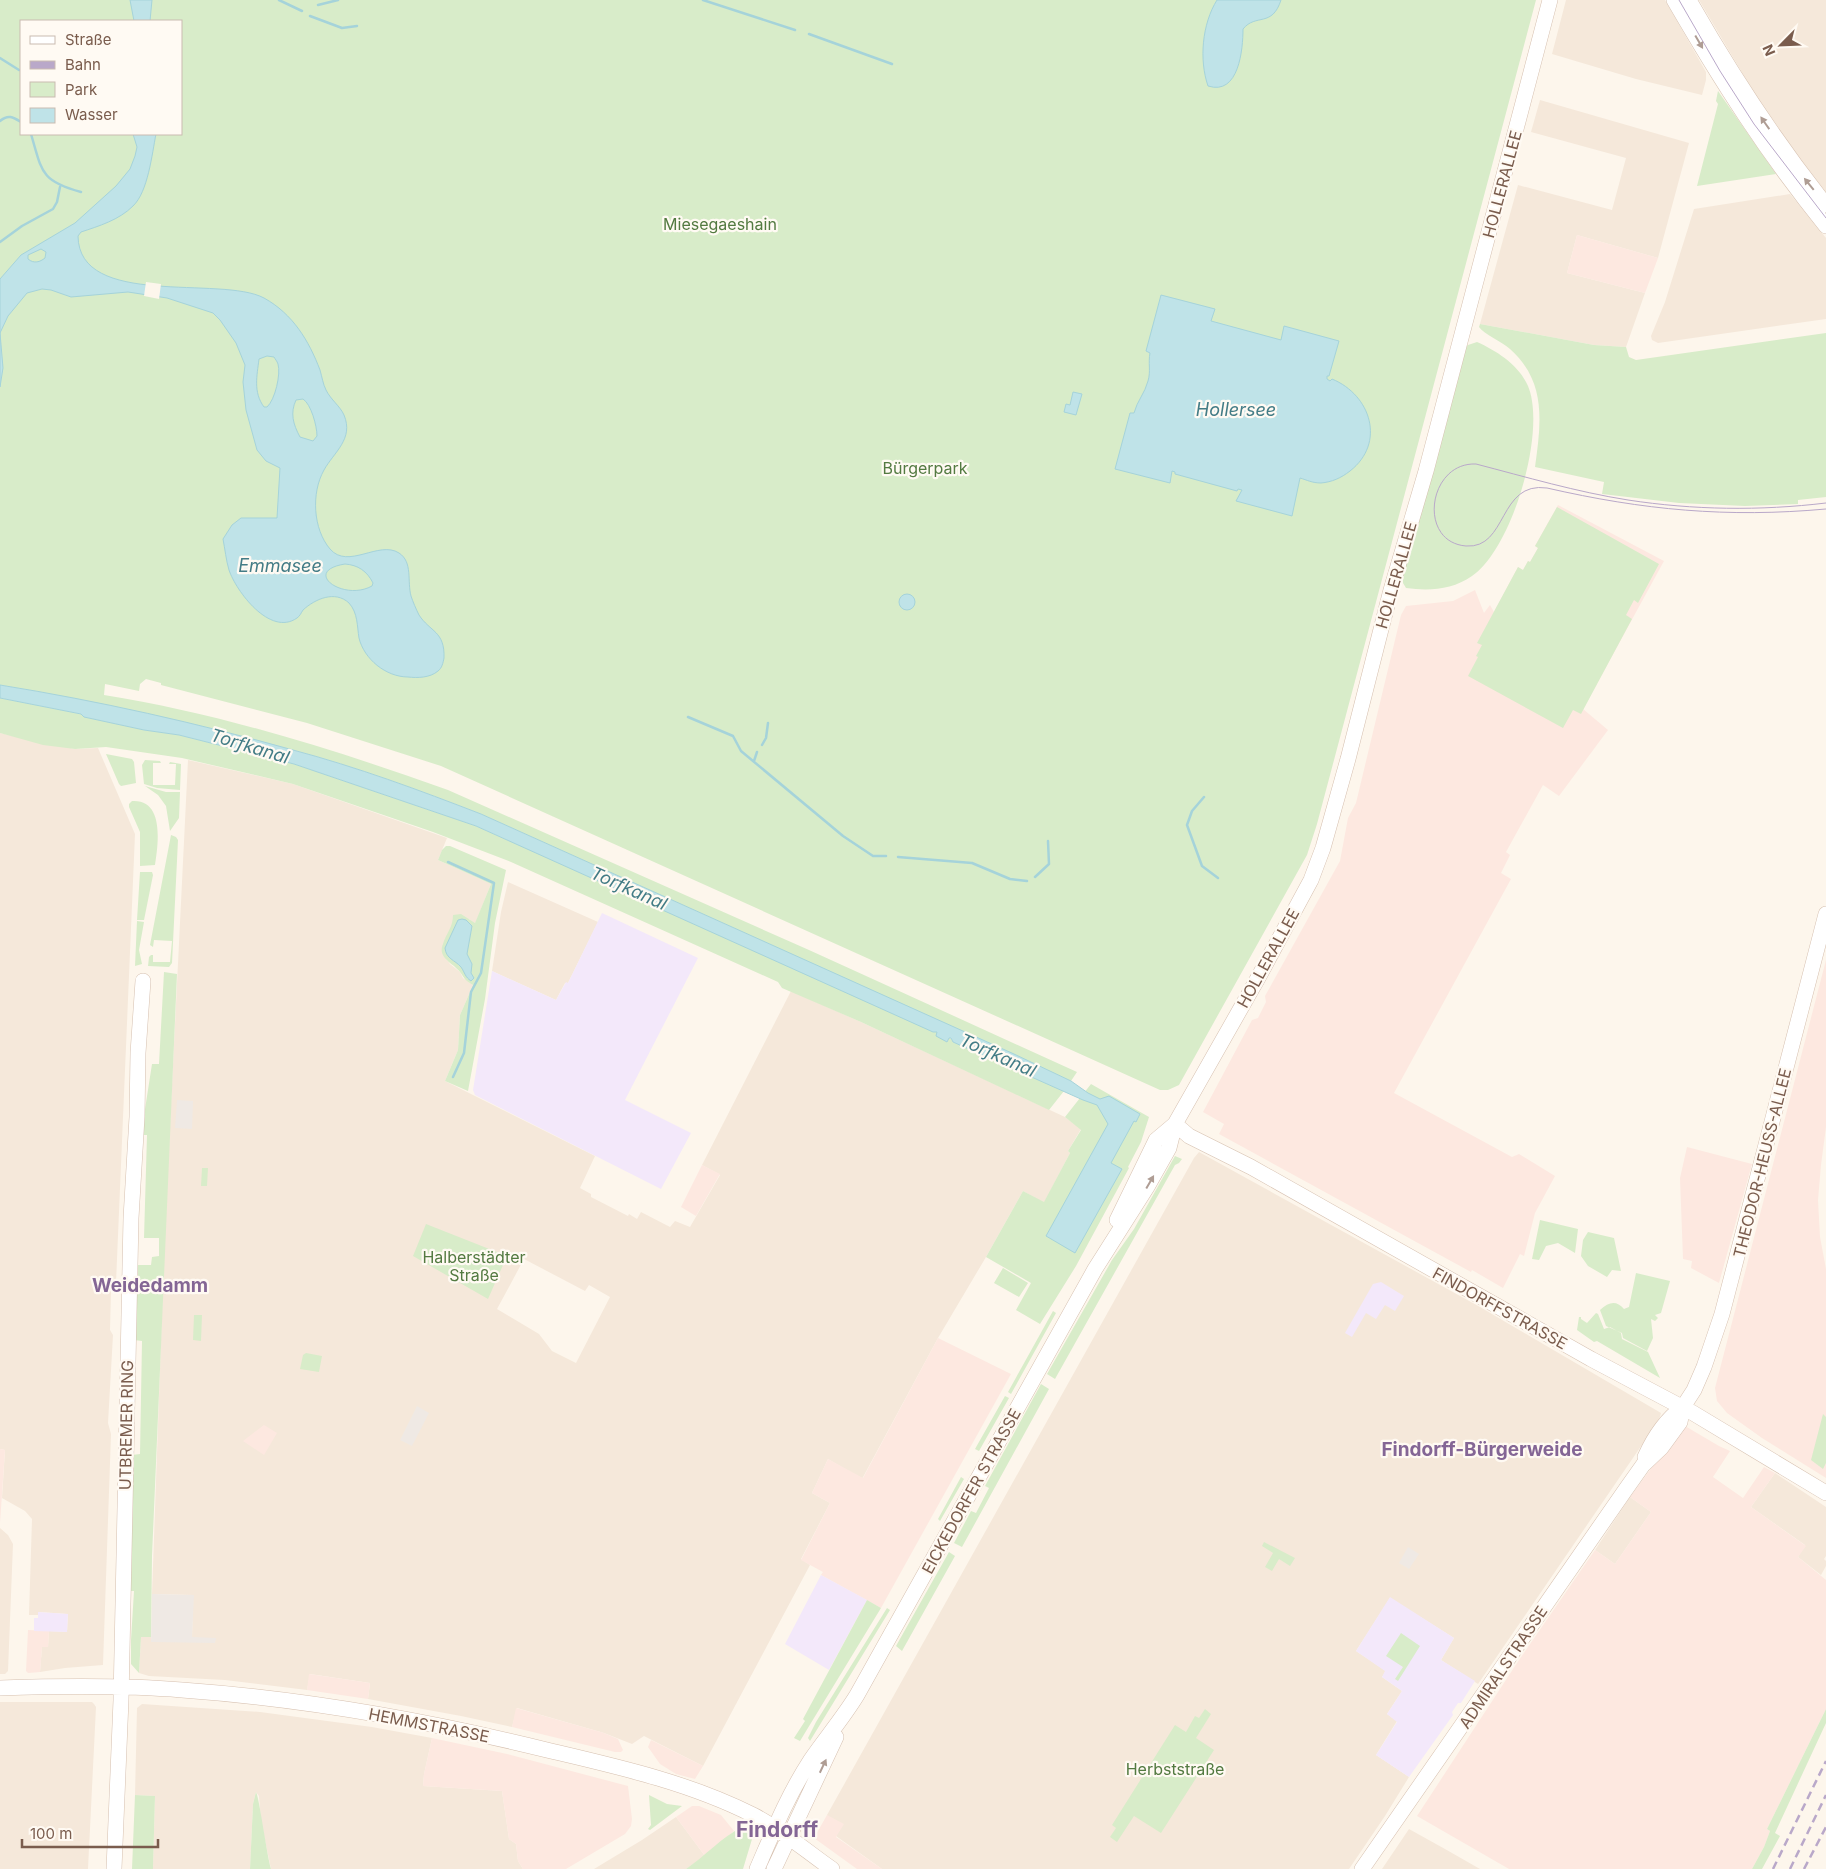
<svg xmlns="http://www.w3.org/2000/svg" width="1826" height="1869" viewBox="0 0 1826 1869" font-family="Inter,sans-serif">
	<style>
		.residential { fill: #f5e8da; fill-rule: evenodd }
		.commercial { fill: #fde8e0 }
		.industrial { fill: #efe9e4 }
		.education { fill: #f3e8fa }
		.green { fill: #d8ecc9; fill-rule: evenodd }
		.water { fill: #bfe3e8; stroke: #a5d3da; fill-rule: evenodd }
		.pier { fill: #fdf6ec }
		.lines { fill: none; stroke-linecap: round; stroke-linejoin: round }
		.stream { stroke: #a5d3da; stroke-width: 2.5 }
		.secondary-casing { stroke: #d6c0b0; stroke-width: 16 }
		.secondary { stroke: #fff; stroke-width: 15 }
		.tram { stroke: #b9a8c9; stroke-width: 1 }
		.rail { stroke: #b9a8c9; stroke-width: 2.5; stroke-dasharray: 8 5; stroke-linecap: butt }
		.oneway { fill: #af9d94 }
		.labels { text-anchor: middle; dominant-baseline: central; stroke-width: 4.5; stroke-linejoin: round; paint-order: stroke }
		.street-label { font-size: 16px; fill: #7a5c4d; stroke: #fffaf3 }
		.park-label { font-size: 16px; fill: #537a41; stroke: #fffaf3 }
		.water-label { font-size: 18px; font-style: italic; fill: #437c86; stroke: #fffaf3 }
		.quarter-label { font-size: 19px; font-weight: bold; fill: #846695; stroke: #fffaf3 }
		.district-label { font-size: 21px; font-weight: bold; fill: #846695; stroke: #fffaf3 }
	</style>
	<rect width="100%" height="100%" fill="#fdf6ec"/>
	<path class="residential" d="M1566 0H1665L1706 72V80L1702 95 1636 79 1552 54Z
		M1699 0H1826V194L1763 108Z
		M1540 100 1689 143 1658 258 1577 235 1567 273 1645 293 1626 347 1594 345 1480 324 1518 185 1612 210 1626 158 1531 132Z
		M1790 194 1826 238V319L1658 343 1652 340 1651 336 1665 302 1694 209Z
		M0 733 75 749 98 748 135 834 116 1283 111 1290 110 1330 113 1335 108 1423 111 1434 103 1665 65 1668 40 1672 42 1646 48 1647 49 1631 67 1632 68 1614 39 1612 38 1615H29L32 1519 25 1511 2 1498 5 1450 0 1449Z
		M188 760 293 784 447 838 438 860 491 884 475 924 469 919 453 923 450 932 445 939 443 954 450 964 460 972 463 978 473 985 460 1015 458 1050 445 1081 595 1156 580 1188 591 1194V1197L628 1216 629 1214 637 1219 641 1212 670 1227 675 1221 690 1227 720 1175 702 1165 791 991 861 1022 1065 1117 1081 1129 1068 1151 1070 1153 1044 1203 1023 1191 986 1257 938 1338 862 1479 828 1459 812 1493 830 1503 801 1559 810 1565 703 1766 644 1736 632 1744 604 1733 517 1708 512 1727 461 1716 368 1699 370 1683 310 1674 307 1690 225 1680 149 1676 139 1673 141 1637H151V1642L216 1639 192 1638 193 1595 152 1594 165 1228ZM524 1259 585 1291 589 1285 610 1297 576 1363 552 1351 539 1334 497 1309Z
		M508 882 598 922 568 983H565L556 1000 492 971 501 912Z
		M1199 1152 1480 1307 1661 1413 1659 1420 1478 1684 1441 1660 1454 1638 1390 1598 1356 1651 1386 1671 1382 1677 1402 1691 1387 1714 1397 1721 1376 1755 1409 1777 1385 1816 1349 1869H882L836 1836 827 1815 1194 1158Z
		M1775 1473 1826 1507V1556L1824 1559 1826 1561V1566L1821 1575 1798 1557 1805 1545 1751 1507Z
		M1630 1497 1651 1512 1615 1564 1595 1550Z
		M0 1528 8 1535 13 1544 8 1671 5 1674H0Z
		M0 1702H92L94 1704 96 1707 88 1869H0Z
		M142 1704 260 1712 372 1727 432 1738 424 1774 423 1786 502 1791 509 1839 516 1844 518 1861 523 1869H271L261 1821 259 1796 256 1792 253 1804 250 1869H153L155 1796 135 1795 137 1708Z
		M676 1817 705 1856 686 1869H594L642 1840Z
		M1409 1829 1445 1849 1480 1869H1382Z"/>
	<path class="commercial" d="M1577 235 1658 258 1645 293 1567 273Z
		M1558 505 1664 561 1583 709 1608 730 1559 796 1543 785 1506 852 1510 855 1501 873 1511 879 1394 1093 1512 1157 1519 1154 1555 1176 1535 1213 1524 1256 1520 1254 1503 1288 1472 1270 1471 1272 1219 1134 1224 1124 1203 1112 1252 1020 1258 1018 1266 1002 1265 996 1340 861 1348 818 1356 803 1401 615 1406 606 1453 601 1475 590 1484 613 1490 605 1494 612 1518 567 1523 570 1528 561 1530 562 1538 548 1535 546Z
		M1826 960V1127L1821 1165 1818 1200 1820 1237 1826 1269V1478L1762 1438 1727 1413 1717 1401 1715 1388Z
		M1687 1147 1752 1164 1719 1283 1691 1268 1692 1261 1683 1259 1680 1178Z
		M702 1165 720 1174 696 1216 681 1207Z
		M938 1338 1011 1374 881 1608 821 1575 823 1572 801 1560 830 1503 812 1493 828 1459 863 1478Z
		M264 1425 277 1433 264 1455 243 1441Z
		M1685 1426 1719 1446 1730 1451 1713 1477 1743 1498 1764 1467 1775 1473 1751 1507 1806 1546 1798 1557 1826 1580V1709L1767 1829 1770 1831 1764 1847 1752 1869H1509L1417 1816 1517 1663 1595 1550 1615 1564 1651 1512 1630 1497 1681 1428Z
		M0 1449 5 1450 0 1523Z
		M28 1630 49 1631 48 1647H42L40 1672 28 1673 26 1671Z
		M309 1674 370 1683 368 1699 307 1690Z
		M516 1708 604 1733 618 1739 623 1750 621 1752H615L512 1727Z
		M432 1738 507 1754 628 1786 632 1819 631 1826 625 1834 566 1869H523L518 1861 516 1844 509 1839 502 1791 423 1786 424 1774Z
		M651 1740 703 1766 695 1779 676 1774 660 1764 648 1747Z
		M692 1806H699L721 1815 734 1831 705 1856 676 1817Z
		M827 1815 844 1824 836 1837 882 1869H857L814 1838Z"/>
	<path class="industrial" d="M177 1100 193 1101 192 1129 175 1128Z
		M417 1406 429 1413 412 1446 400 1440Z
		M1408 1547 1419 1554 1409 1569 1399 1563Z
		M152 1594 194 1595 192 1637 216 1638 215 1643 151 1642Z"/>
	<path class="education" d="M602 913 698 958 625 1100 691 1133 661 1189 475 1095 473 1090 492 971 556 1000 566 982 568 983Z
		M1381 1282 1404 1296 1395 1311 1385 1305 1376 1319 1366 1313 1352 1337 1345 1333 1373 1284Z
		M821 1575 867 1600 829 1670 785 1644Z
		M1390 1597 1454 1638 1441 1660 1475 1681 1461 1703H1458L1452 1712 1453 1715 1409 1777 1376 1755 1397 1722 1387 1714 1402 1691 1382 1677 1385 1671 1356 1651Z
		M38 1612 68 1614 67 1632 34 1631V1618H38Z"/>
	<path class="green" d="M0 0H1536L1317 824 1307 855 1179 1085 1168 1090H1160L441 766 307 723 161 685V683L146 679 140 684 139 691 105 684 104 695C222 714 336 750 448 790L809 950 1077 1072 1071 1081 481 814C419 790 357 767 293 750 197 723 99 702 0 685ZM21 21H181V134H21Z
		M1718 91 1776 174 1697 186 1718 104 1716 101Z
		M1480 324 1594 345 1626 347 1629 357 1636 360 1826 333V497L1798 500V504L1745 506 1679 503 1602 494 1604 482 1535 467C1541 423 1547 382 1510 349 1502 342 1484 334 1479 327Z
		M1477 342C1497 351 1519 365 1528 386 1547 431 1512 549 1472 576 1452 590 1429 591 1406 588L1403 583 1402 576 1464 348 1468 345Z
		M1557 507 1659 564 1638 603 1634 600 1626 615 1632 619 1581 714 1573 710 1563 728 1468 676 1478 657 1476 656 1482 645 1477 643 1518 567 1523 570 1528 561 1530 562 1538 548 1535 546Z
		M0 698 81 714 85 717 144 730 179 735 294 764 476 826 938 1032 947 1042 949 1038 951 1039 953 1042 1064 1091 1049 1110 861 1022 782 988 778 982 511 862 433 832 293 784 182 758 106 747 75 749 43 745 0 733Z
		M106 754 132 759 134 762 136 783 121 786 119 784Z
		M145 760 160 761 161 763H153V785H175L176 764H169L170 762 181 764 180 790 157 788 144 784 142 765Z
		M145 786 166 792H180L179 818 170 831 166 806 158 795Z
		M132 801C165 799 158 845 155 865L140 866V832L129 807V804Z
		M171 835 176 837 178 840 172 963 169 967 148 966 149 957 151 955H153V962H170L172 941 154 940 153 947 150 945Z
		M446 846H450L506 870 495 923 485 999 468 1091 445 1081 458 1050 460 1015 473 985C464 980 465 979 460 972 453 963 437 958 443 944 446 933 453 928 453 915L461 914 475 923 491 884 438 860 442 850Z
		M140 872H152L153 875 144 920H137Z
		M137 921 144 922 139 950 142 964 135 966Z
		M164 972 177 974 152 1556 151 1637H141L139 1673 131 1664V1640L134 1591H128L132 1455 140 1454 142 1341 134 1340 135 1291 138 1290V1265H151L152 1257 159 1256V1238H144L147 1135H141L152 1064H159Z
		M1091 1084 1149 1117 1141 1142 1128 1167 1129 1168 1076 1266 1040 1324 1016 1310 1031 1283 986 1257 1023 1191 1044 1202 1070 1153 1068 1151 1081 1130 1065 1117Z
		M1175 1156 1182 1159 1179 1163 1175 1165 1055 1379 1047 1374 1112 1260 1134 1229Z
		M202 1168H208L207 1186H201Z
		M1540 1220 1578 1229 1575 1253 1558 1243 1546 1246 1539 1260 1532 1259Z
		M426 1224 507 1256 488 1299 413 1256Z
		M1588 1232 1614 1238 1621 1271 1612 1270 1607 1277 1588 1266 1581 1256 1583 1240Z
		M1003 1268 1028 1283 1019 1297 994 1283Z
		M1636 1273 1670 1281 1661 1313 1655 1315 1658 1318 1655 1321 1651 1319 1653 1338 1647 1351 1623 1338 1622 1333 1606 1326 1600 1310C1609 1302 1616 1300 1624 1309L1629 1307Z
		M1053 1311 1056 1313 1011 1394 1008 1392Z
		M1596 1313 1598 1314 1604 1329 1610 1327 1621 1333 1622 1339 1648 1352 1660 1378 1597 1341 1594 1342 1577 1330 1579 1317H1581V1319L1587 1323Z
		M194 1315H202L201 1341 193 1340Z
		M306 1353 322 1356 319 1372 300 1369 303 1355Z
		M1041 1384 1049 1389 962 1547 954 1543 971 1511 976 1513 989 1488 985 1486Z
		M1005 1396 1009 1398 979 1451 975 1449Z
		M1823 1414 1826 1417V1463L1823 1469 1811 1460Z
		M961 1477 964 1479 940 1521 938 1519Z
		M1264 1542 1295 1558 1290 1566 1279 1559 1272 1571 1265 1567 1273 1553 1262 1546Z
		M949 1552 955 1556 902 1651 896 1646Z
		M867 1600 881 1608 800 1741 794 1738 805 1721 803 1719Z
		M887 1608 890 1610 810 1741 808 1738 816 1722Z
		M1401 1633 1420 1646 1398 1681 1395 1679 1403 1667 1386 1656Z
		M1205 1709 1211 1714 1196 1738 1214 1750 1161 1833 1134 1816 1117 1842 1110 1837 1116 1828 1112 1825 1175 1725 1186 1732 1195 1716 1199 1718Z
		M1826 1709V1723L1775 1833 1780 1836 1762 1869H1752L1764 1847 1770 1831 1767 1829Z
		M256 1792C259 1796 267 1856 271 1869H250L253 1804Z
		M135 1795 155 1796 153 1869H132Z
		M649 1795 667 1804 682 1806 650 1830 648 1829 651 1825Z
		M742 1827 751 1836 752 1839 743 1869H686C704 1857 723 1836 742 1827Z"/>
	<path class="water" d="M130 0H152L150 21H134Z
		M1217 0H1281C1272 28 1256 13 1243 29 1243 49 1239 96 1208 86 1199 60 1202 24 1217 0Z
		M133 134H156C152 154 148 192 133 206 119 220 99 226 81 232L78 236C79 309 221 275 264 298 293 314 309 341 320 370 322 377 323 384 326 390 331 400 340 406 344 415 354 439 334 452 324 470 311 493 313 529 330 549 348 570 379 540 399 553 413 562 407 581 411 596 413 602 416 609 419 615 430 632 445 631 444 658 443 663 442 668 438 671 430 678 417 678 408 677 386 677 364 659 359 638 357 626 358 613 349 603 335 590 315 599 303 610 301 613 300 616 297 618 270 637 236 591 229 570 226 560 225 549 223 539L232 525 241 518H277L280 468 266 461 257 450 246 410 243 382 245 365 236 343 220 320 213 313 167 298 128 292 71 297 51 290 42 289 27 293 8 316 0 333 3 368 0 387V279L21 255 75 223 116 186 130 169 135 156 137 147ZM41 249 46 252 45 258C40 262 34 264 28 259V255ZM267 356 274 357C275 359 277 361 278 364 281 374 275 400 267 407H264C253 392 257 376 259 359ZM303 399C311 404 317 426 317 436L313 441 300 437C293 424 290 413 296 400ZM345 564C358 565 367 571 373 583L372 586C343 602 301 571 345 564Z
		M1161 295 1215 309 1211 321 1281 340 1284 326 1339 341 1329 376H1327V379L1330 381 1332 379C1371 395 1386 443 1350 471 1341 478 1332 482 1321 483 1312 483 1307 480 1300 478L1292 516 1236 501 1242 490 1238 489 1237 491 1175 474V472L1172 471 1170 483 1115 469 1130 413H1134C1137 401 1145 393 1148 381 1151 371 1148 363 1150 353L1146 351Z
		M1073 392 1082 394 1076 415 1064 412 1066 404 1070 405Z
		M899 602a8 8 0 1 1 16 0a8 8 0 1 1-16 0Z
		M0 685C99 701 197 723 293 750 357 767 419 790 481 814L1014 1054 1071 1081 1088 1093 1100 1099 1109 1096 1140 1114 1136 1122 1134 1121 1111 1163 1122 1169 1075 1253 1046 1236 1108 1124 1097 1105 1083 1100 953 1042 951 1038H949L947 1042 936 1036 937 1032H933L476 826 294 764 179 735 144 730 84 717 81 714 0 698Z
		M462 919 466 920 472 926 467 954 472 964 471 973 474 978 471 981C465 977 465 973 461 967 455 960 446 959 445 948L458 920Z"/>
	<path class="pier" d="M146 282 161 284 159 299 144 296Z"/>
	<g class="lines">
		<path class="stream" d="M279 0 302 11
			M703 0 795 30
			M318 5 338 0
			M310 16 342 28 357 26
			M809 34 892 64
			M0 58 19 70
			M0 121C8 114 13 117 21 122
			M31 134C42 171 40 181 81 192
			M0 242 22 226 53 209 57 202 60 187
			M688 717 733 736 741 751 843 836 873 856H886
			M762 745 766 738 768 723
			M754 761 757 752
			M1204 797 1192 811 1187 825 1202 866 1218 878
			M898 857 972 863 1010 879 1027 881
			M448 862 494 883 481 973 471 992 464 1053 453 1077
			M1035 877 1049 864 1048 841"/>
		<g class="secondary-casing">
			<path id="secondary" d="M1674 0C1721 81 1767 153 1826 226
				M1689 0C1730 72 1774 140 1826 205
				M1175 1124 1189 1136 1251 1167 1591 1359 1693 1413 1826 1493
				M1117 1220 1156 1140 1175 1124
				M1645 1457C1654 1437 1665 1420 1683 1407
				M0 1688C61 1686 121 1685 182 1690 306 1699 430 1721 551 1751 619 1767 690 1783 753 1815 781 1829 806 1851 832 1869
				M114 1869 121 1700 131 1218 137 1117 138 1053 143 981
				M757 1869C773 1832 788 1795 810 1761 825 1739 843 1718 857 1695L1095 1269 1147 1187 1169 1148 1175 1124 1258 978 1311 880 1323 848 1348 759 1391 590 1426 471 1550 0
				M774 1869 836 1737
				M1362 1869 1626 1489 1643 1465 1661 1448 1680 1422 1683 1407 1694 1390 1704 1367 1722 1314 1826 914"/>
		</g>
		<use href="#secondary" class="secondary"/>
		<path class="tram" d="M1679 0 1720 71 1754 124 1826 218
			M1826 503C1760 511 1693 510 1628 500 1577 492 1526 477 1476 464 1428 462 1417 542 1466 546 1508 549 1498 481 1547 488 1643 510 1727 518 1826 509"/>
		<path class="rail" d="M1773 1869 1826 1761
			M1790 1869 1826 1795
			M1804 1869 1826 1827"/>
	</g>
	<defs><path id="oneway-solid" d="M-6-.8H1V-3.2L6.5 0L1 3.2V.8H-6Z" transform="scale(1.25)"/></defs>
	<g class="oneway">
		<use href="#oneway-solid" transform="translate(1699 42) rotate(60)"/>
		<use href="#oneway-solid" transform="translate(1765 123) rotate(-125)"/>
		<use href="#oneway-solid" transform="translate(1809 184) rotate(-129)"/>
		<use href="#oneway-solid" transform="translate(1150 1182) rotate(-60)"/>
		<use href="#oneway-solid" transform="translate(823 1766) rotate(-65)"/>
	</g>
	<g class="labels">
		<g class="street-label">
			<text transform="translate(1502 184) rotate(-75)">HOLLERALLEE</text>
			<text transform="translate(1396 575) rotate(-74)">HOLLERALLEE</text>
			<text transform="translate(1268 958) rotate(-61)">HOLLERALLEE</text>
			<text transform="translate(1762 1163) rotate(-76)">THEODOR-HEUSS-ALLEE</text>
			<text transform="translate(1500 1308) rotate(29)">FINDORFFSTRASSE</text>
			<text transform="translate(126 1425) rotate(-89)">UTBREMER RING</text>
			<text transform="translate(971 1491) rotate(-61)">EICKEDORFER STRASSE</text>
			<text transform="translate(1503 1667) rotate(-56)">ADMIRALSTRASSE</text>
			<text transform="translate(429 1725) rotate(11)">HEMMSTRASSE</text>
		</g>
		<g class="park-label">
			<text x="720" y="224">Miesegaeshain</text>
			<text x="925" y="468">Bürgerpark</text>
			<text x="474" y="1257">Halberstädter<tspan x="474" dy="18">Straße</tspan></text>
			<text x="1175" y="1769">Herbststraße</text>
		</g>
		<g class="water-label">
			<text x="1236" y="409">Hollersee</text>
			<text x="280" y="565">Emmasee</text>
			<text transform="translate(250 746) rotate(17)">Torfkanal</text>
			<text transform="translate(629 888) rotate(24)">Torfkanal</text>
			<text transform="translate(998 1055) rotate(24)">Torfkanal</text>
		</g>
		<g class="quarter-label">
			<text x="150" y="1285">Weidedamm</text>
			<text x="1482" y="1449">Findorff-Bürgerweide</text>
		</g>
		<g class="district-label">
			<text x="777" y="1829">Findorff</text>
		</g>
	</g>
	<rect x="20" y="20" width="162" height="115" fill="#fffaf3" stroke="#cabbb1"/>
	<rect x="30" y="36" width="25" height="8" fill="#ffffff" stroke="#cabbb1"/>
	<text x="65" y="45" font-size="15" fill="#7a5c4d">Straße</text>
	<rect x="30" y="61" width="25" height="8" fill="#b9a8c9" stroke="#cabbb1"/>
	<text x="65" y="70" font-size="15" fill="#7a5c4d">Bahn</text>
	<rect x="30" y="82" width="25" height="15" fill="#d8ecc9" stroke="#cabbb1"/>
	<text x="65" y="95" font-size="15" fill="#7a5c4d">Park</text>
	<rect x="30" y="108" width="25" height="15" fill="#bfe3e8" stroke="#cabbb1"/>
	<text x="65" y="120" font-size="15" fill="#7a5c4d">Wasser</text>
	<g transform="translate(1781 45) rotate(246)" stroke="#fffaf3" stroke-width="4" paint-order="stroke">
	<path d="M0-4L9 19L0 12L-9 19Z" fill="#7a5c4d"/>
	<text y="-8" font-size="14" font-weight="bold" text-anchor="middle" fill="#7a5c4d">N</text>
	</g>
	<path d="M22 1839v8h136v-8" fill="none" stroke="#7a5c4d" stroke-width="2.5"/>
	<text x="30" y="1839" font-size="15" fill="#7a5c4d" stroke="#fffaf3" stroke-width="4" paint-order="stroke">100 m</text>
</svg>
